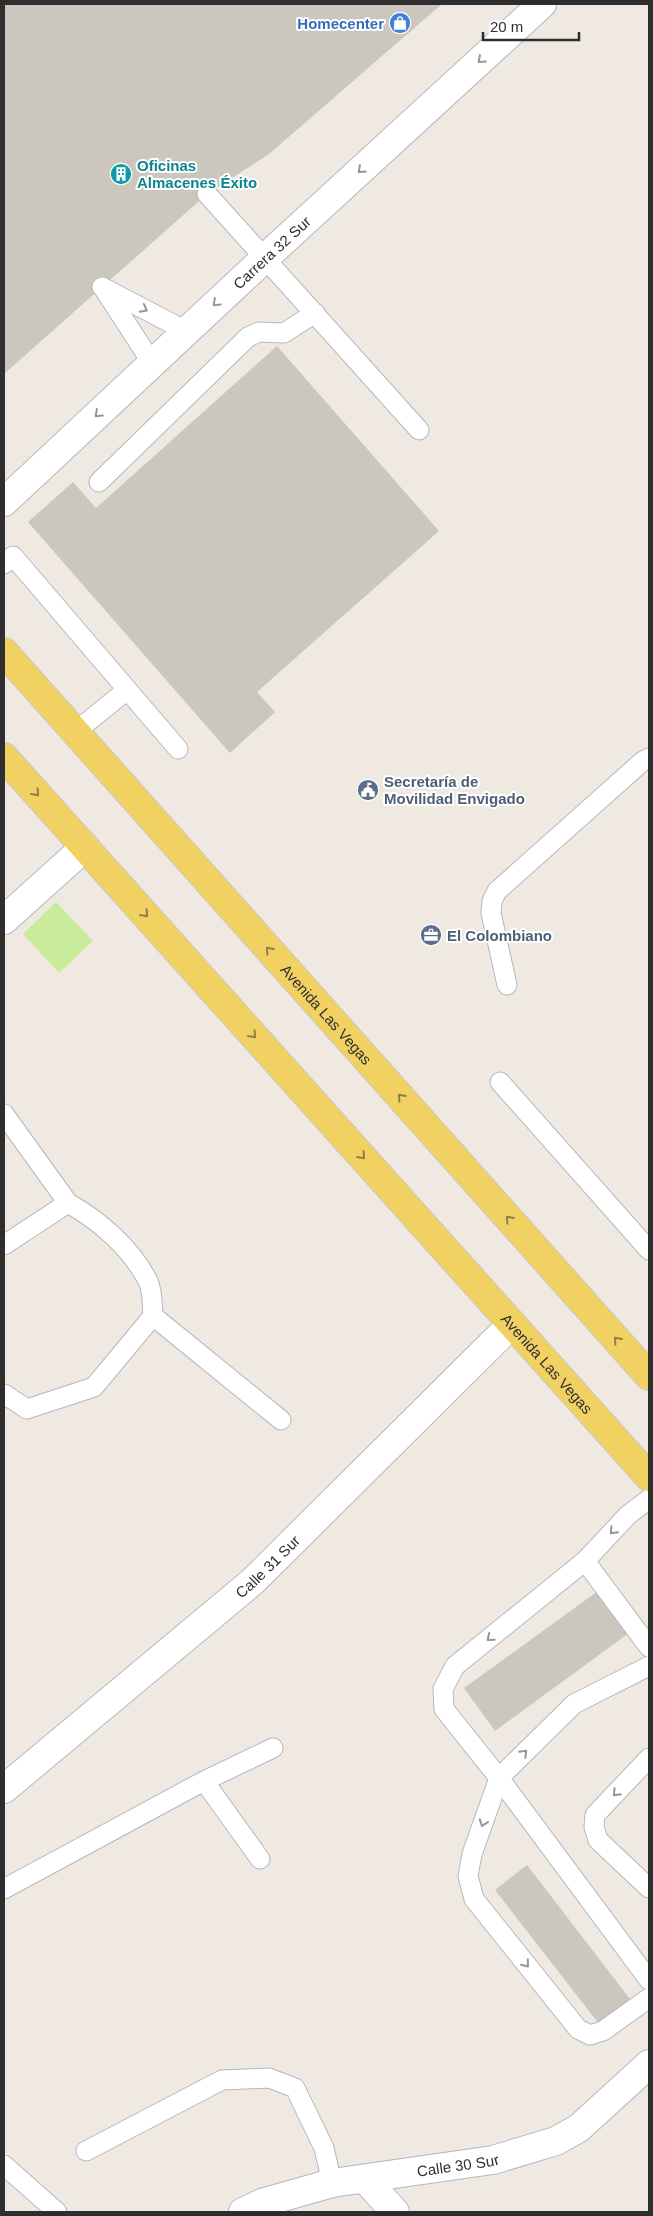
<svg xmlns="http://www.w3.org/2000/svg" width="653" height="2216" viewBox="0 0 653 2216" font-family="Arial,sans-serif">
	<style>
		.pitch { fill: #c9ec9a }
		.building { fill: #cbc7bf }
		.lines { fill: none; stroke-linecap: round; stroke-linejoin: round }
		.lane-casing { stroke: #b4b7c1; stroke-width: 21 }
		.street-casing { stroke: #b4b7c1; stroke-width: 30 }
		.secondary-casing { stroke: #b4b7c1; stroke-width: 30 }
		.primary-casing { stroke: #c9c9c9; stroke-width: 30 }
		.lane { stroke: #fff; stroke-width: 19 }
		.street { stroke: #fff; stroke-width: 28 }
		.secondary { stroke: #fff; stroke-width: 28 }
		.primary { stroke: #f2d163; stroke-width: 28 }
		.oneway { stroke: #969696 }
		.oneway2 { stroke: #908048 }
		.labels { text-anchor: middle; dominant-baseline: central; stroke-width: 4; stroke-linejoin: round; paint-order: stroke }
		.shop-label { font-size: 15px; font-weight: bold; fill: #366cbe; stroke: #fff; text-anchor: end }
		.culture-label { font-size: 15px; font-weight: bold; fill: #0d838f; stroke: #fff; text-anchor: start }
		.street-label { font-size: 15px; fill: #2e2e2e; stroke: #fff }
		.service-label { font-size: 15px; font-weight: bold; fill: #4e5e75; stroke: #fff; text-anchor: start }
	</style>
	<rect width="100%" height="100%" fill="#efe9e1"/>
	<path class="pitch" d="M56 902 93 941 59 973 23 934Z"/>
	<path class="building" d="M4 4H442L269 154 207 194 4 374Z
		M277 346 439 531 257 692 275 712 230 753 28 522 73 482 96 508Z
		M598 1591 629 1633 495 1731 464 1688Z
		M527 1865 630 1999 599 2024 495 1890Z"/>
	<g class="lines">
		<g class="lane-casing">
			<path id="lane" d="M207 194 419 430
				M102 287 186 331
				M104 289 152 363
				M99 482 248 337 259 332 284 333 315 313
				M4 564 13 556 178 749
				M75 732 127 690
				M507 985 491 913 492 901 497 891 643 761 649 758
				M500 1082 649 1250
				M4 1114 68 1203 4 1245
				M68 1203C100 1221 131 1248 148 1281 153 1291 152 1306 153 1316
				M4 1394 27 1409 94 1387 153 1316 281 1420
				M649 1499 628 1515 585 1561 455 1666 443 1689 444 1709 499 1778 574 1704 649 1666
				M585 1561 649 1647
				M649 1758 595 1815 594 1827 598 1840 649 1888
				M499 1778 472 1854 468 1876 474 1899 578 2029 590 2035 603 2031 649 1998
				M499 1778 649 1980
				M204 1781 260 1859
				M4 1889 204 1781 273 1748
				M86 2151 222 2080 269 2078 295 2088 324 2148 332 2183
				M4 2165 57 2212"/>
		</g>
		<g class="street-casing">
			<g id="street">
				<path id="s1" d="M4 502 265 258 542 4"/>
				<path id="s2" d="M4 1789 252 1582 512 1324"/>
				<path d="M365 2179 395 2212"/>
			</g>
		</g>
		<g class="secondary-casing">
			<g id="secondary">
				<path d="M4 920 85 847"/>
				<path id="s3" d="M243 2212 262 2203 332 2183 493 2160 556 2141 579 2128 649 2064"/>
			</g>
		</g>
		<g class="primary-casing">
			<g id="primary">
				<path id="s4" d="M4 652 649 1376"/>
				<path id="s5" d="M4 757 649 1477"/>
			</g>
		</g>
		<use href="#lane" class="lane"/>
		<use href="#street" class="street"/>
		<use href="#secondary" class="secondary"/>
		<use href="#primary" class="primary"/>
	</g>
	<defs><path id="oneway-chevron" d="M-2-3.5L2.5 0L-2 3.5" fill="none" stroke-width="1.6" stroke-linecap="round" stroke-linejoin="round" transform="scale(1.25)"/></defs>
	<g class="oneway">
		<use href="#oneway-chevron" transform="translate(481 60) rotate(138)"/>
		<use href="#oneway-chevron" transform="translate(361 170) rotate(138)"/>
		<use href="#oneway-chevron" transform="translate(216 303) rotate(137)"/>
		<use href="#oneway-chevron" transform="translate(144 309) rotate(28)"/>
		<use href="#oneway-chevron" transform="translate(98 414) rotate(137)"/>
		<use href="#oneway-chevron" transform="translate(613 1531) rotate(133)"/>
		<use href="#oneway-chevron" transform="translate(490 1638) rotate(141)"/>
		<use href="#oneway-chevron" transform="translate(524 1753) rotate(-45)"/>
		<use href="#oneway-chevron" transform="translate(616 1793) rotate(134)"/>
		<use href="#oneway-chevron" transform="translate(483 1823) rotate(110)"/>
		<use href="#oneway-chevron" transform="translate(526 1964) rotate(51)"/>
	</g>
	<g class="oneway2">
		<use href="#oneway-chevron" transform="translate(36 793) rotate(48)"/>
		<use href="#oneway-chevron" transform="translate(145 914) rotate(48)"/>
		<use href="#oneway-chevron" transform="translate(269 950) rotate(-132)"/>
		<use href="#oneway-chevron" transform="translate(253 1035) rotate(48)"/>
		<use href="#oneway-chevron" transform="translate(401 1097) rotate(-132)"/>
		<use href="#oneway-chevron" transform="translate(362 1156) rotate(48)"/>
		<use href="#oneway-chevron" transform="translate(509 1219) rotate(-132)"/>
		<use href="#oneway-chevron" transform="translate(617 1340) rotate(-132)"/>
	</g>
	<defs>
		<g id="shop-disc" transform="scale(1.125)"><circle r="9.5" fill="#3f7fe0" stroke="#fff"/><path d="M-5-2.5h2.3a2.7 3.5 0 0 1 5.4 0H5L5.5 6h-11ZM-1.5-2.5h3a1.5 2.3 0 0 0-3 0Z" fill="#fff"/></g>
		<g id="building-disc" transform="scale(1.125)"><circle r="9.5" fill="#0f9aa8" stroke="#fff"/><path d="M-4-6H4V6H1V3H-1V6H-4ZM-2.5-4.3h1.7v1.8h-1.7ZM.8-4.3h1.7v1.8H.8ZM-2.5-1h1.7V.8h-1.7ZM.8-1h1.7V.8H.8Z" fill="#fff"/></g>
		<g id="civic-disc" transform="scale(1.125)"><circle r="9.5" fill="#5c6f8a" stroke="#fff"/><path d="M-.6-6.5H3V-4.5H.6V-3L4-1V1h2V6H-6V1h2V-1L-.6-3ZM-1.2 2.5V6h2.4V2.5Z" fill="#fff"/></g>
		<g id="office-disc" transform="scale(1.125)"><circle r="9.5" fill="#5c6f8a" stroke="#fff"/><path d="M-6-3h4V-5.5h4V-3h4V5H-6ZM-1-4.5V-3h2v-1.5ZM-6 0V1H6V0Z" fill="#fff"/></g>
	</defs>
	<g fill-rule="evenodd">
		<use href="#shop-disc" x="400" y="23"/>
		<use href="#building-disc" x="121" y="174"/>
		<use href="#civic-disc" x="368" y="790"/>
		<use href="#office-disc" x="431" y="935"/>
	</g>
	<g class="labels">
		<g class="shop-label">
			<text x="384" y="23">Homecenter</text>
		</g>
		<g class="culture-label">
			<text x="137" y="165">Oficinas<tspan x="137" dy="17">Almacenes Éxito</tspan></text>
		</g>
		<g class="street-label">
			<text stroke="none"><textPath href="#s1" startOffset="366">Carrera 32 Sur</textPath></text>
			<text stroke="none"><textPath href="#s4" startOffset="485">Avenida Las Vegas</textPath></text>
			<text stroke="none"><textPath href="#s5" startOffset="814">Avenida Las Vegas</textPath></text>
			<text stroke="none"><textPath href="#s2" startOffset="345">Calle 31 Sur</textPath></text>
			<text stroke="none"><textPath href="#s3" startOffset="221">Calle 30 Sur</textPath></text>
		</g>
		<g class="service-label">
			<text x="384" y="781">Secretaría de<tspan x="384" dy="17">Movilidad Envigado</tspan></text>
			<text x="447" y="935">El Colombiano</text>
		</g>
	</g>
	<rect width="653" height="2216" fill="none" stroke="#2e2e2e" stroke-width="10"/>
	<path d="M483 32v8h96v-8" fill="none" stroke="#2e2e2e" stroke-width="2.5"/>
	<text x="490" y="32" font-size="15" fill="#2e2e2e" stroke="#ffffff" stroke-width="4" paint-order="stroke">20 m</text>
</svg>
